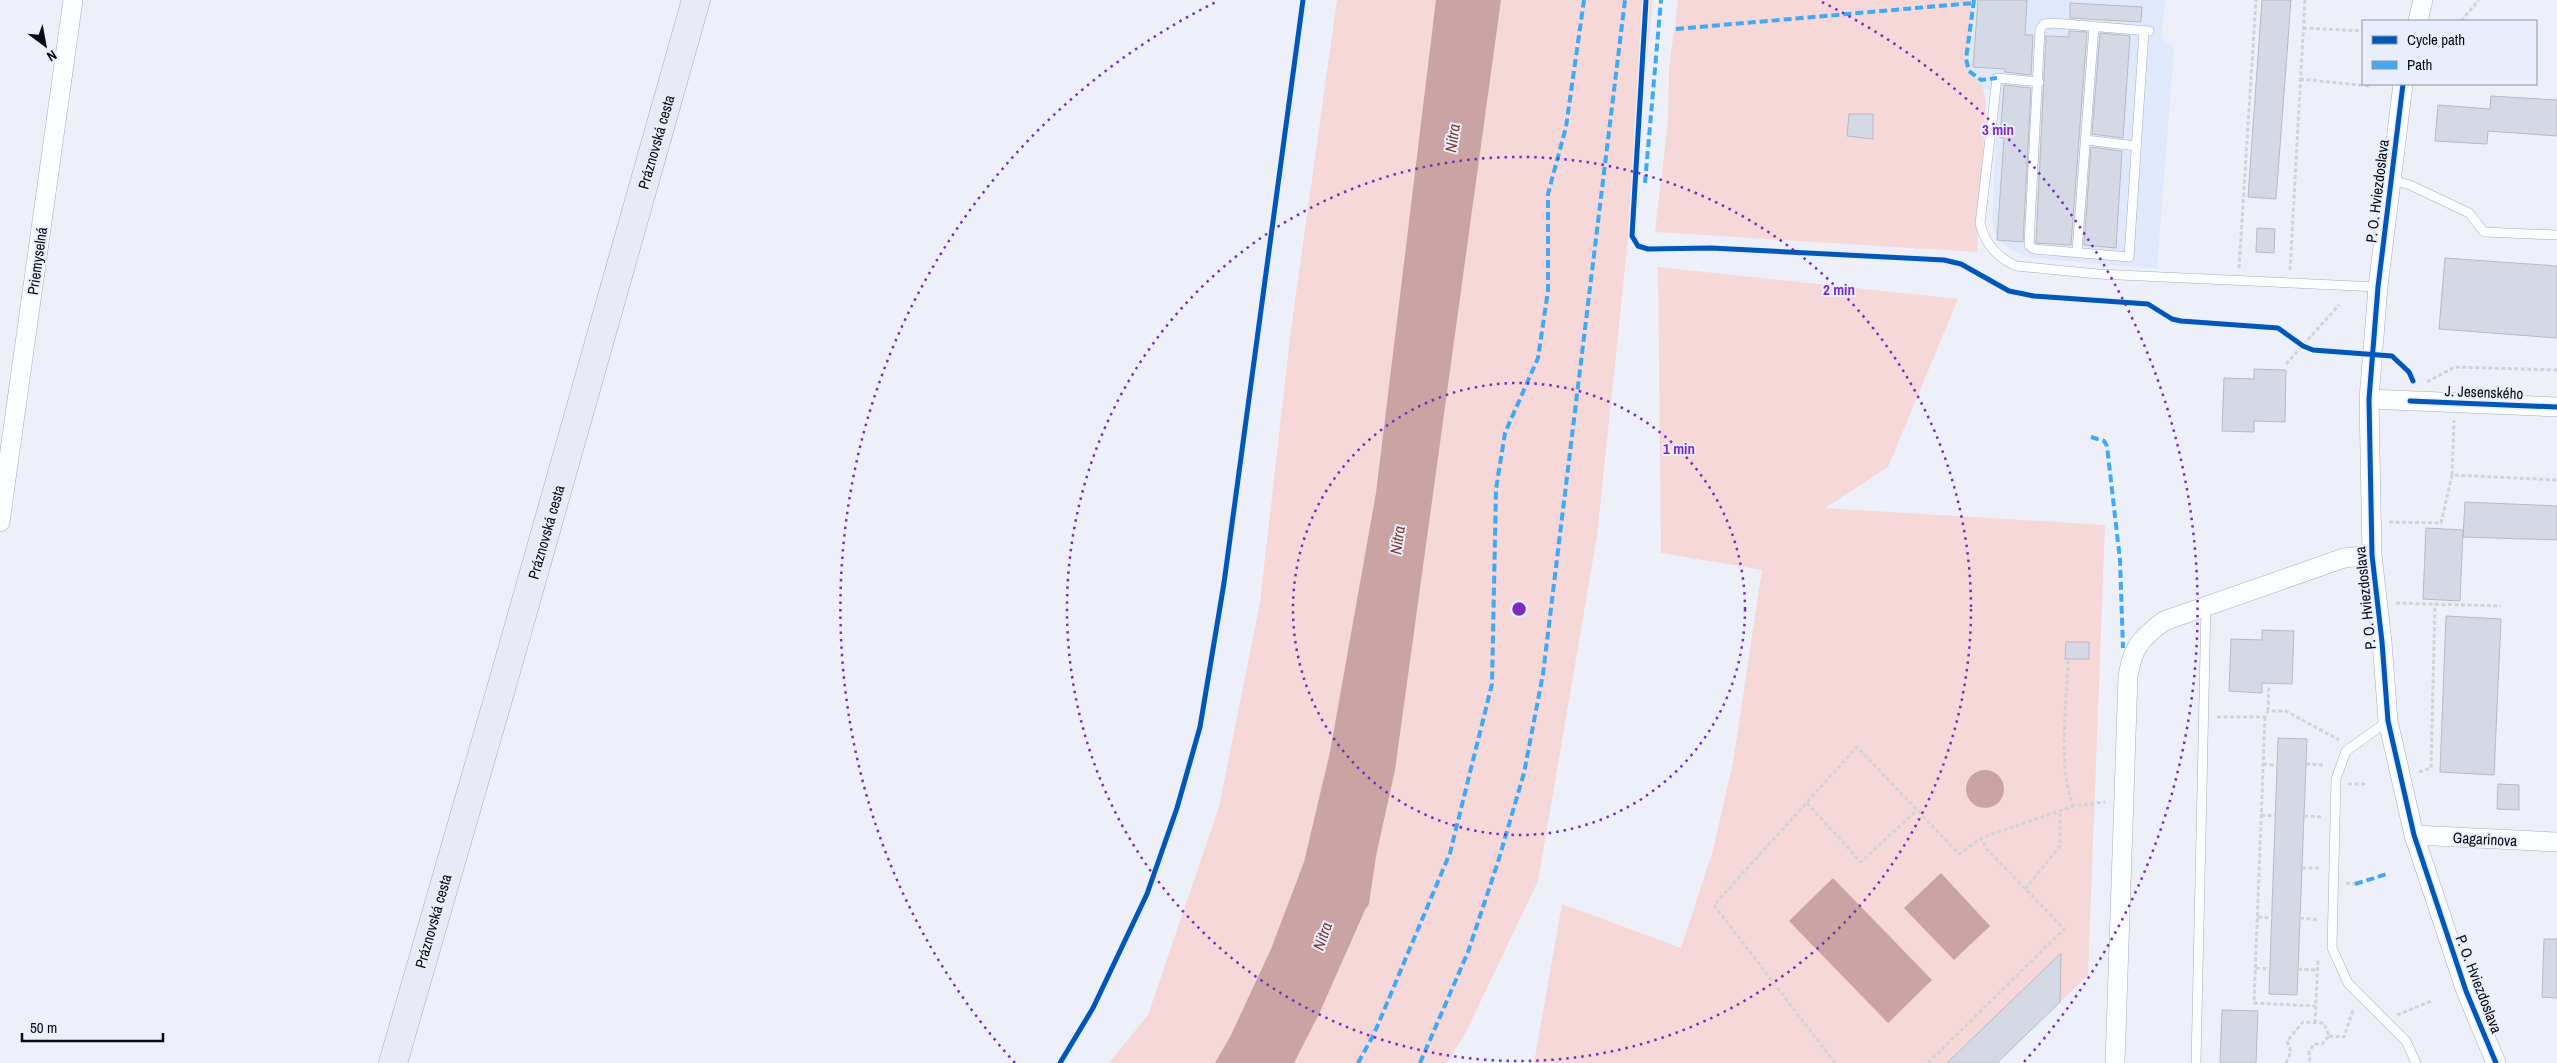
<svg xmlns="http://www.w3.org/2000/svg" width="2557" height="1063" viewBox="0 0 2557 1063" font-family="'Archivo Narrow',sans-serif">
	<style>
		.built { fill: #e0e8fb }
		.green { fill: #f5d8d7 }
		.water { fill: #c9a4a2 }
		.building { fill: #d4d9e5; stroke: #b7bac2 }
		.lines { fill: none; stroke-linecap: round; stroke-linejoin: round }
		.service-casing { stroke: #aaadb5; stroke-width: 10 }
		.minor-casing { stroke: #aaadb5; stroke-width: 20 }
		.primary-casing { stroke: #a4aaba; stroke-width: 29 }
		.path { stroke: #d2d3d5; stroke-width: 3; stroke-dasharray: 4 2.5; stroke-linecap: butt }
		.service { stroke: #fcfdfe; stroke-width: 9 }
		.minor { stroke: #fcfdfe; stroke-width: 19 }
		.primary { stroke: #e8ebf3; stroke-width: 28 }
		.quiet { stroke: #3fa9f5; stroke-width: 4; stroke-dasharray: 8 4; stroke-linecap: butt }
		.cycleway-casing { stroke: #e9eefc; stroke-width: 8 }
		.cycleway { stroke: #0057b8; stroke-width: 5 }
		.ring { fill: none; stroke: #7b2cbf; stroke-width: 2.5; stroke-dasharray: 2.5 5 }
		.labels { text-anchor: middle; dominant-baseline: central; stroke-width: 4; stroke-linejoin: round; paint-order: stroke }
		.street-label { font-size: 15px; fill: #090b12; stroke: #e9eefc }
		.water-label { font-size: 16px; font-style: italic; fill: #7e3932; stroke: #e9eefc }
		.centre { fill: #7b2cbf; stroke: #e9eefc; stroke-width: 2.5 }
		.ring-label { font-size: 15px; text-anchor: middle; font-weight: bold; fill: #7b2cbf; stroke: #e9eefc; stroke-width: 4; stroke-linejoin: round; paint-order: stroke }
	</style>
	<rect width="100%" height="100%" fill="#edf0f8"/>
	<path class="built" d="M1973 0H2165L2161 37 2174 49 2157 269 2030 258 2014 251 1997 240 1992 220 1998 93 1983 88 1971 73 1967 63Z"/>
	<path class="green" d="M1337 0H1653L1597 536 1538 881 1466 1032 1447 1063H1109L1148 1015 1219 807 1260 603 1290 337Z
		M1678 0H1973L1967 63 1971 73 1983 88 1986 103 1977 252 1655 232 1668 121 1669 69Z
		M1658 267 1958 299 1888 467 1825 508 2105 525 2088 975 2060 1002 2061 954 1947 1063H1534L1562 904 1681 948 1713 850 1733 763 1762 570 1661 553Z"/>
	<path class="water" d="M1436 0H1501L1395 770 1376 856 1369 904 1365 910 1319 1014 1294 1063H1215L1230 1037 1271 949 1304 862 1330 752 1376 493Z
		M1966 789a19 19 0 1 1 38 0a19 19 0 1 1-38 0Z
		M1941 873 1990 926 1954 960 1904 908Z
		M1833 878 1932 980 1888 1023 1789 921Z"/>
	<path class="building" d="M1978 0H2027L2025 35H2033L2031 75 2005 72V69L1973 67Z
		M2262 0H2291L2276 199 2248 197Z
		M2070 3 2142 7 2141 22 2070 18Z
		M2069 31 2087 32 2071 245 2036 243 2046 36 2069 37Z
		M2100 33 2130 36 2123 138 2092 134Z
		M2004 85 2031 88 2023 242 1997 240 2004 138H2000Z
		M2491 96 2557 100V136L2488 131 2487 144 2435 141 2438 105 2490 109Z
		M1849 114H1873V139L1847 136Z
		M2091 147 2122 151 2116 248 2084 245Z
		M2257 228 2275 229 2274 253 2256 252Z
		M2445 258 2557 266V338L2439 329Z
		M2254 369 2286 370 2285 422 2254 421V432L2222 431 2224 378 2254 379Z
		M2465 502 2557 506V540L2463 537Z
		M2426 528 2463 530 2460 601 2423 599Z
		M2446 616 2501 619 2494 775 2440 772Z
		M2262 630 2294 631 2292 684 2262 683V693L2229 691 2231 639 2262 640Z
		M2066 642H2089V659H2065Z
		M2278 738 2307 739 2297 995 2269 994Z
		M2498 784 2519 785V810L2497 809Z
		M2544 939H2557V998L2542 997Z
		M2061 953 2060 1002 1997 1063H1947Z
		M2222 1010 2258 1011 2256 1063H2220Z"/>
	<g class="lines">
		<g class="service-casing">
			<path id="service" d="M2144 31 2129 257 2034 249 2029 245 2040 30 2044 24 2053 23 2149 31
				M2039 82 1997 78 1980 224C1986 245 1997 257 2016 266L2098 274 2378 287
				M2086 140 2136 146
				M2391 180 2410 185 2469 213 2484 232 2557 235
				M2077 252 2094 26
				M2388 721 2346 751 2336 779 2332 948 2348 983 2406 1041 2416 1063
				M2196 1063 2206 605"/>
		</g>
		<g class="minor-casing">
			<path id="minor" d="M2418 21 2423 0
				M2403 84 2378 287 2369 399 2372 555 2382 642 2388 721 2414 835 2466 991 2496 1063
				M2369 399 2557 407
				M0 522 73 0
				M2414 835 2557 842
				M2115 1063 2128 676C2133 647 2140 639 2164 621L2344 558 2372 555"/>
		</g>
		<g class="primary-casing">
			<path id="primary" d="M393 1063 505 675 696 0"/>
		</g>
		<path class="path" d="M2461 21 2479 0
			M2303 28 2363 31
			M2300 79 2369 86
			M2239 268 2256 0
			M2290 270 2305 0
			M2286 364 2339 305
			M2427 382 2455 367 2557 370
			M2452 475 2454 420
			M2389 522 2441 523 2452 475 2557 480
			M2396 603 2501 606
			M2068 661C2067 700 2057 773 2074 806
			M2268 711 2269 685
			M2217 717H2265L2268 711H2286L2339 740
			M2265 717 2254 1003 2315 1006
			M2263 764 2278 766
			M2306 764 2324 765
			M2419 772 2431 768 2435 604
			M2348 784H2365
			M1807 803 1861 862 1917 810
			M2261 815 2275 816
			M2304 816 2322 817
			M2302 868H2321
			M2346 883 2355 884
			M2025 889 2060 846V812
			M2258 917 2272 918
			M2300 918 2319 920
			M2256 968 2270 969
			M2298 969 2317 970
			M2397 1015 2431 1001
			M2315 1023 2318 958
			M2329 1036 2344 1037 2353 1010
			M1835 1063 1714 905 1857 747 1959 854 1981 838 2074 806 2105 802
			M1928 1063 2064 929 1986 848 1981 838
			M2286 1063 2291 1052 2287 1041 2303 1022 2324 1023 2329 1036 2322 1044H2314L2309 1052 2310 1063"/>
		<use href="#service" class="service"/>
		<use href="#minor" class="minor"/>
		<use href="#primary" class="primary"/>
		<path class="quiet" d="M1974 0 1966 59 1969 71 1981 80 1997 78
			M1676 29 1973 3
			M1645 183 1661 0
			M2091 437 2104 441 2107 446 2120 560 2123 648
			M2355 884 2387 874
			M1358 1063 1374 1034 1450 853 1492 684 1496 489 1505 433 1538 358 1548 291V194L1566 127 1584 0
			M1420 1063 1468 952 1498 862 1524 773 1543 674 1625 0"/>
		<g class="cycleway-casing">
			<path id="cycleway" d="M1646 0 1632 236 1638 246 1648 249 1711 248 1944 260 1961 264 2009 291 2034 296 2148 304 2172 319 2181 321 2278 328 2303 346 2313 350 2392 356 2409 372 2413 381
				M2403 84 2378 287 2369 399 2372 555 2382 642 2388 721 2414 835 2466 991 2496 1063
				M2410 401 2557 407
				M1060 1063 1093 1008 1147 894 1177 808 1200 727 1224 583 1303 0"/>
		</g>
		<use href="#cycleway" class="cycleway"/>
	</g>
	<g class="ring">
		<circle cx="1519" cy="609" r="226"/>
		<circle cx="1519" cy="609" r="452"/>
		<path d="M1015 1063A678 678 0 0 1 1216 2M1822 2A678 678 0 0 1 2023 1063"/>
	</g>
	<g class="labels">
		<g class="street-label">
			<text transform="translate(656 142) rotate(-74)">Práznovská cesta</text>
			<text transform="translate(2377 191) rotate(-83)">P. O. Hviezdoslava</text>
			<text transform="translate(37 261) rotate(-82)">Priemyselná</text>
			<text transform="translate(2484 392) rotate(2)">J. Jesenského</text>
			<text transform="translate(546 532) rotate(-74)">Práznovská cesta</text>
			<text transform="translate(2365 598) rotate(-96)">P. O. Hviezdoslava</text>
			<text transform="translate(2485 839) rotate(3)">Gagarinova</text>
			<text transform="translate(433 921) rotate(-74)">Práznovská cesta</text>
			<text transform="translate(2479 984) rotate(69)">P. O. Hviezdoslava</text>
		</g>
		<g class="water-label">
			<text transform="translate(1452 138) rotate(-82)">Nitra</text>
			<text transform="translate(1397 540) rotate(-82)">Nitra</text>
			<text transform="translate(1322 936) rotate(-71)">Nitra</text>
		</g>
	</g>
	<circle cx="1519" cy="609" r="8" class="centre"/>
	<g class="ring-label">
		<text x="1998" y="135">3 min</text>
		<text x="1839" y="295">2 min</text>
		<text x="1679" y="454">1 min</text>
	</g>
	<rect x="2362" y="20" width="175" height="65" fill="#e9eefc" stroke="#8f939e"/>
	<rect x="2372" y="36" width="25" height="8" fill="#0057b8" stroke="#8f939e"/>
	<text x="2407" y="45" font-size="15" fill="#090b12">Cycle path</text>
	<rect x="2372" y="61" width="25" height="8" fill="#3fa9f5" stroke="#8f939e"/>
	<text x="2407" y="70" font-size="15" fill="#090b12">Path</text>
	<g transform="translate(45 45) rotate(148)" stroke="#e9eefc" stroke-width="4" paint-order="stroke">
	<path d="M0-4L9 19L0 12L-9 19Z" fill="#090b12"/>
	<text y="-8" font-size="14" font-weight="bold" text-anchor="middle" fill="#090b12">N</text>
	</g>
	<path d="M22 1033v8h141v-8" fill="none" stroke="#090b12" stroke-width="2.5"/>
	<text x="30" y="1033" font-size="15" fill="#090b12" stroke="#e9eefc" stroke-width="4" paint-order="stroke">50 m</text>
</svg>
